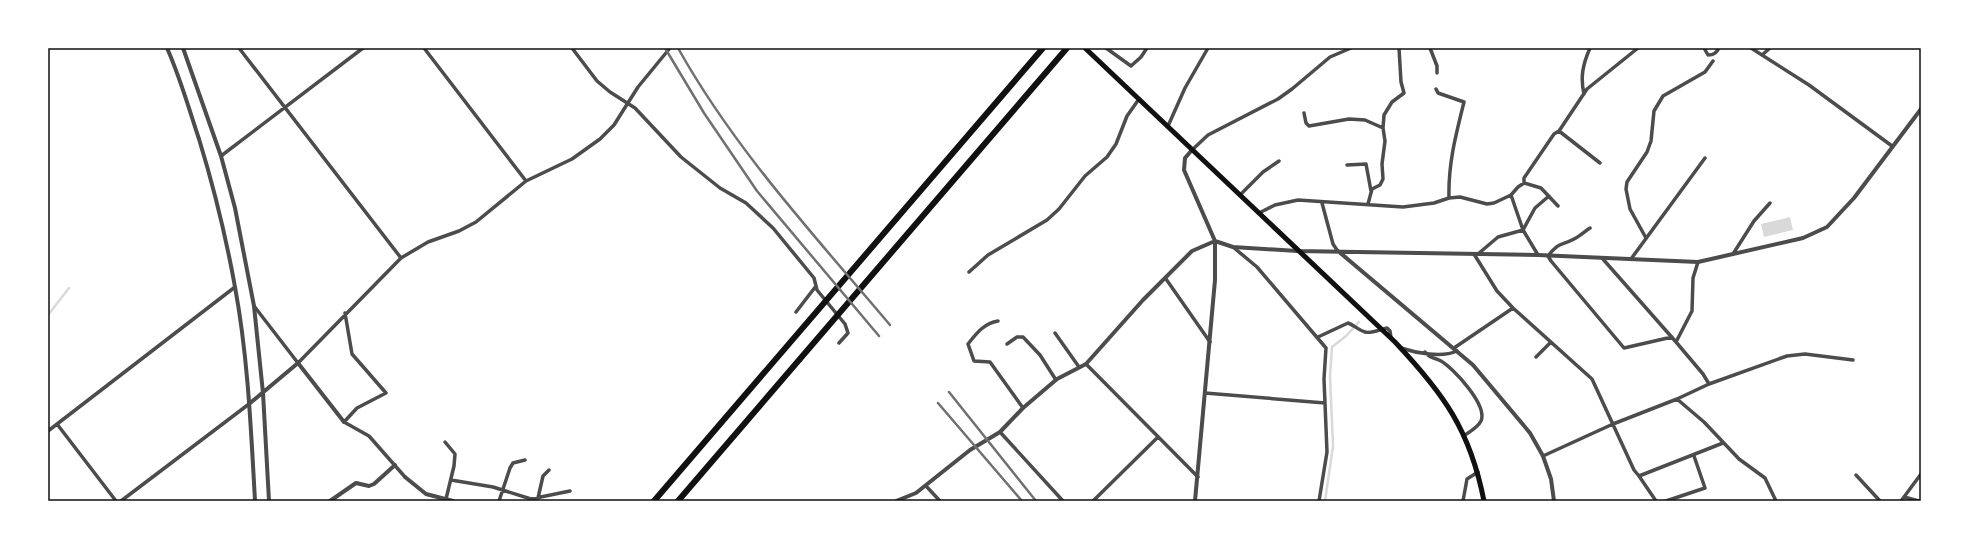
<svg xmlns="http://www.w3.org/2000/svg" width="1969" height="549" viewBox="0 0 1969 549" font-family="'PT Sans Narrow',sans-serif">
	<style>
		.water { fill: #d9d9d9 }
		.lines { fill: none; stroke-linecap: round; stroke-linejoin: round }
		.stream { stroke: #d9d9d9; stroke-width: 2.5 }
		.minor { stroke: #4c4c4c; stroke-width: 3.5 }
		.tertiary { stroke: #4c4c4c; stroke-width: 4 }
		.primary { stroke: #111; stroke-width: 5 }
		.motorway { stroke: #111; stroke-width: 6 }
		.rail { stroke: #707070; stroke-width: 2.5 }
		.neatline { fill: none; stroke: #111; stroke-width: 1.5 }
	</style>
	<rect width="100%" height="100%" fill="#fff"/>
	<path class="water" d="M1790 217 1793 230 1764 237 1761 224Z"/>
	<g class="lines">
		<path class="stream" d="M48 315 69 288
			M1325 501 1333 446 1330 376 1332 347 1346 336 1359 322"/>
		<path class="minor" d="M239 48 401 258
			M424 48 526 181
			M572 48 597 81 610 92 635 108 681 157 720 188 746 203 773 228 814 278 817 290 845 324 848 333 839 343
			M1106 48 1131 66 1141 57 1147 48
			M1430 48 1437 66V73
			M1704 48 1708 55C1714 55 1716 53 1719 48
			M1751 48 1809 85 1892 146
			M1762 55 1770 48
			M1436 89 1438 93 1464 102C1456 134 1448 164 1449 198
			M1584 94C1580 77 1583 64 1590 48
			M1304 113 1306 123 1309 126 1349 119 1365 120 1383 128
			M1168 126 1185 88 1208 48
			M1192 150 1208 135 1278 99 1292 89 1330 57 1351 48
			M221 156 363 48
			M1600 163 1559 131 1587 89 1638 48
			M1347 165 1366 164 1371 191
			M1524 183V178L1554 134 1559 131
			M1240 195 1263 172 1279 161
			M1322 203 1333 244 1337 250
			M1368 204 1372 189 1380 185 1383 179 1382 164 1385 141 1383 128 1384 115 1392 102 1404 93 1401 82 1399 48
			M1259 213 1275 205 1298 200 1403 207 1434 203 1449 198 1460 197 1487 204 1494 203 1511 195
			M1590 228C1585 231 1580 236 1574 239 1561 246 1560 241 1548 256L1551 261 1624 348 1672 337
			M1646 238 1630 209 1626 189 1627 182 1647 152 1651 141 1654 111 1663 96 1705 72 1713 61
			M1233 247 1257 267 1326 348 1324 379 1327 452 1319 501
			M1474 254 1497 291 1513 308 1592 379 1634 470 1639 476 1723 443
			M1478 254 1498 237 1523 230 1535 208 1549 196
			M1733 254 1754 221 1770 203
			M1538 255 1523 230 1511 195 1518 187 1524 183 1541 188 1558 206
			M1602 258 1676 342 1703 374 1709 384
			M1631 259 1705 158
			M969 272 988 255 1047 220 1059 209 1085 176 1107 157 1116 144 1127 116 1139 99
			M1166 279 1210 342
			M254 306 298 363 401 258 428 242 459 231 476 222 526 181 572 159 600 139 614 125 638 87 670 48
			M796 312 816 286
			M345 313 352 354 386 393 357 408 344 422 369 436 405 477
			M998 321C984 323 976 334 968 344L974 361 990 362 1023 408
			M1055 333 1079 367
			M1318 337 1348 323C1354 325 1358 330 1365 332 1371 334 1381 329 1387 328L1390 331 1391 338
			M1676 342 1692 311 1693 278 1698 262
			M1007 344 1017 337H1023L1040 355 1056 380
			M1401 348C1416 353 1442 358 1457 351
			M1454 348 1513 308
			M1425 352C1430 359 1434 357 1441 361 1453 368 1488 405 1481 421 1478 427 1471 431 1465 435
			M1536 357 1551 342
			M1086 364 1198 477
			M1205 393 1325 403
			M1677 399 1704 422 1739 459 1765 478 1776 501
			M57 424 116 501
			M48 431 235 287
			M1000 432 1063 501
			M445 442 455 454 454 466 446 499
			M1543 456 1613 424 1677 399 1709 384 1787 356 1805 354 1853 360
			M1856 475 1880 501
			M1639 476 1656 501
			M451 480 493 487 531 499 570 491
			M926 486 940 501
			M1904 497 1919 501
			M538 498 543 476 549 470
			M121 501 249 404
			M499 501 510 468 513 463 525 460
			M1093 501 1158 437
			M1463 501 1467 479 1478 472
			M1666 501 1705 488 1694 456
			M1901 501 1921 474"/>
		<path class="tertiary" d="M167 48C180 77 189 109 199 139 214 188 226 237 235 287 248 357 251 430 255 501
			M183 48 221 156 235 208 254 306 263 393 269 501
			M1192 150 1185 158 1184 170 1215 241V280L1195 501
			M1338 251 1473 365 1530 433 1543 456 1551 479 1554 501
			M249 404 298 363 344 422
			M405 477 426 494 453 501
			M330 501 356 483 369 486 374 484 395 465
			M896 501 916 493 970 450 1000 432 1023 408 1057 379 1086 364 1143 300 1192 251 1215 241 1233 247 1297 251 1538 255 1698 262 1803 238 1827 227 1854 198 1921 109"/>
		<path class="primary" d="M1085 48 1395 342C1444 394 1470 430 1484 501"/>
		<path class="motorway" d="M654 501 1043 48
			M678 501 1067 48"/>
		<path class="rail" d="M665 48 704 113 757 191 879 336
			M678 48C735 150 815 236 890 325
			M949 392 1036 501
			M938 403 1022 501"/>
	</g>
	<rect width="1969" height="549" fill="none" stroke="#ffffff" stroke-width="98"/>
	<rect x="49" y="49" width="1871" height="451" class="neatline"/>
</svg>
